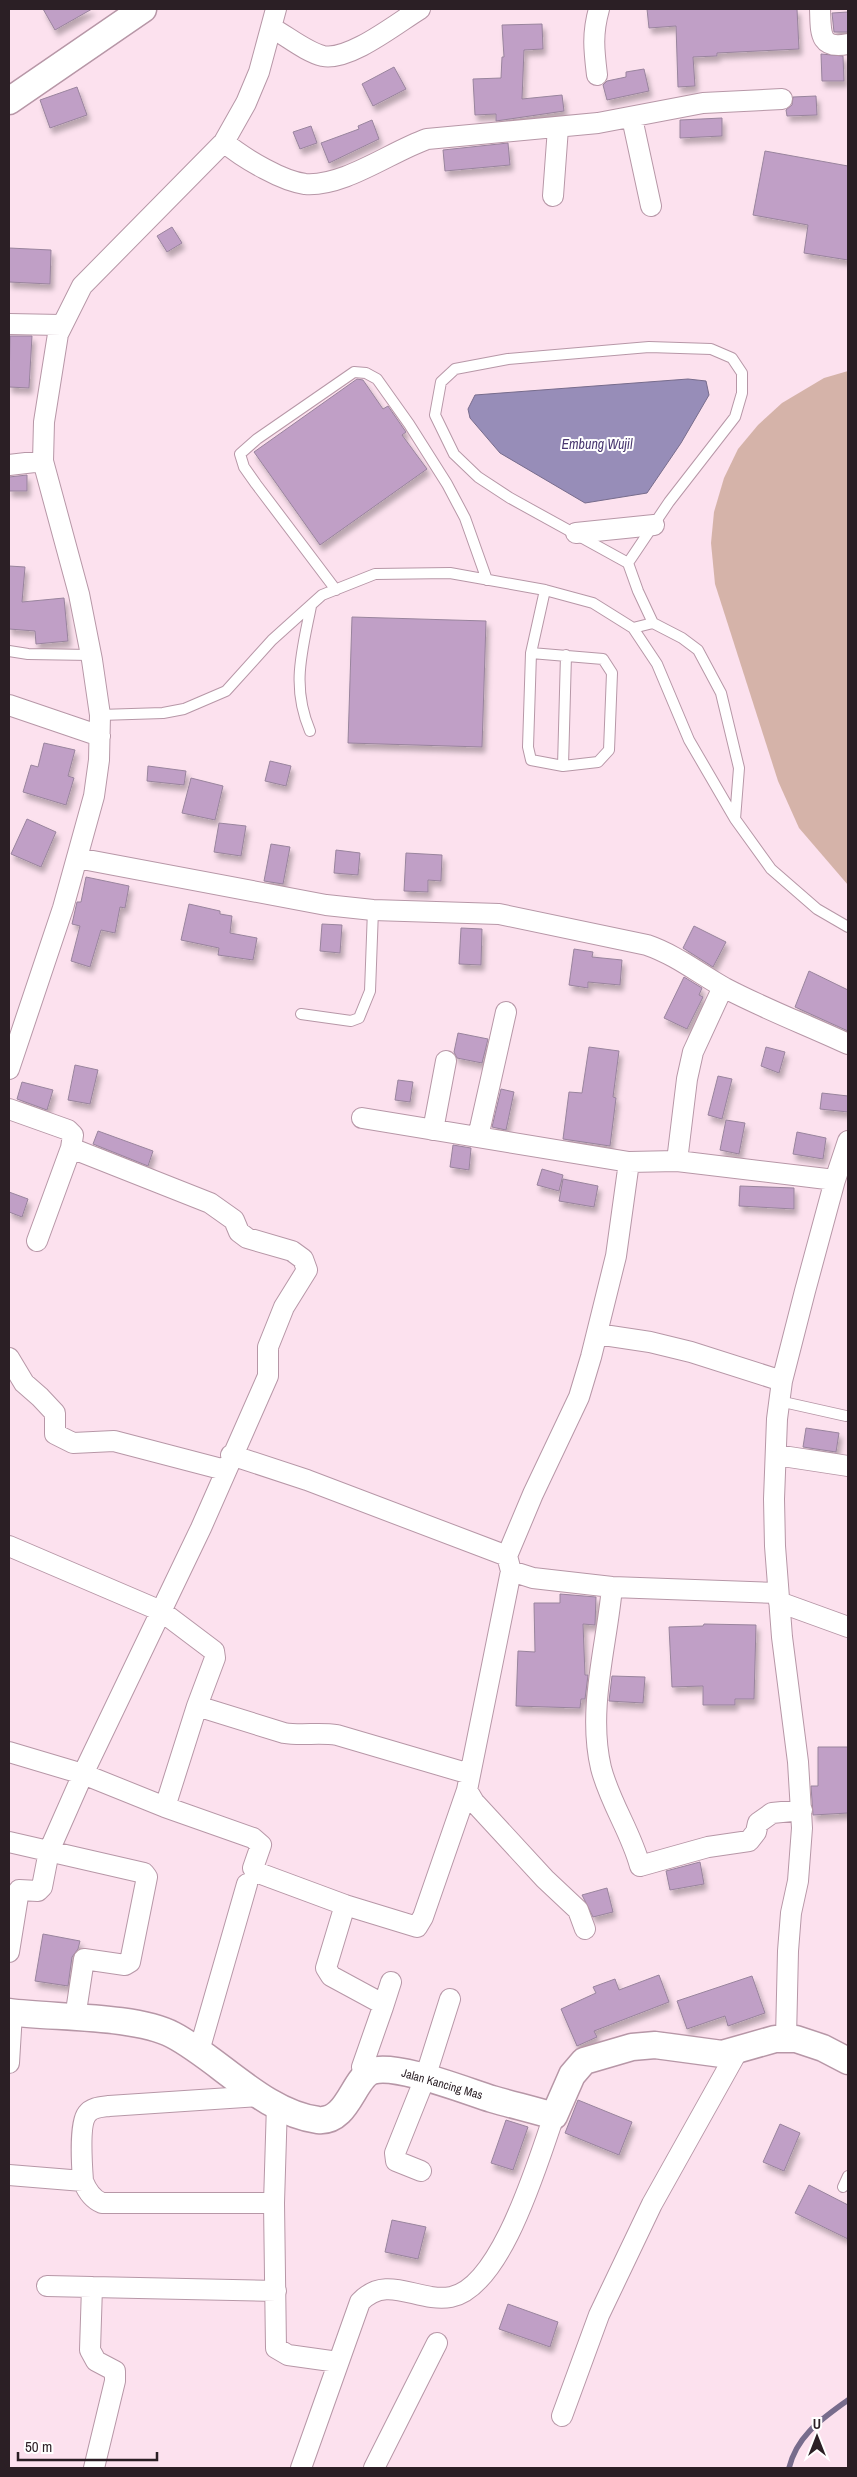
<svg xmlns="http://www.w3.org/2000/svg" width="857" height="2477" viewBox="0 0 857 2477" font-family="'Archivo Narrow',sans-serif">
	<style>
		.green { fill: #d5b3a9 }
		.water { fill: #978db8; stroke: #776c8c }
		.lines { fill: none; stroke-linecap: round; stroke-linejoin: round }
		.stream { stroke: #776c8c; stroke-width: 5.5 }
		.building { fill: #c09fc6; stroke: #99849d; filter: url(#shadow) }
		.service-casing { stroke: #b797a7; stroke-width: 12 }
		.minor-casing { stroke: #b797a7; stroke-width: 22 }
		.tertiary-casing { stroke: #b797a7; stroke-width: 29 }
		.service { stroke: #fff; stroke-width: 10 }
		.minor { stroke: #fff; stroke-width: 20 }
		.tertiary { stroke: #fff; stroke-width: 26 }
		.labels { text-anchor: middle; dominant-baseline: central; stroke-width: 4; stroke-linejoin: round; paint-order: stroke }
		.street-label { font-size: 12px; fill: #2b1f25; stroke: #fff }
		.water-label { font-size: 14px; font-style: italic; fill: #493770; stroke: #fff }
	</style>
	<defs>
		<filter id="shadow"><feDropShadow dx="3" dy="5.5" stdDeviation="2.5" flood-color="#0004"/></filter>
	</defs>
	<rect width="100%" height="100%" fill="#fce1ee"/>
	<path class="green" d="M848 371V885L799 828 778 781 715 584 711 543 714 512 724 478 738 449 758 425 782 403 824 378Z"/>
	<path class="water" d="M688 379 706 381 709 395 681 443 647 493 585 503 500 453 470 418 468 409 475 395Z"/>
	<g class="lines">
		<path class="stream" d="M789 2468C797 2435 822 2419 848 2400"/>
	</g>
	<path class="building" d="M43 9H92L55 30Z
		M647 9H797L799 49 717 53V56L693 57 695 86 678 87 676 26 649 28Z
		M848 12V32H834L832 13Z
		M542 24 543 49 524 50 522 99 562 95 564 111 496 121V114L475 115 473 79 501 78 502 57H504L502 25Z
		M821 54 843 56 844 81H822Z
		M394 67 406 89 373 106 362 84Z
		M644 69 649 91 607 100 603 85 607 81 626 77V72Z
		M77 87 87 115 50 128 40 100Z
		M816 96 817 115 787 116 786 110 792 105 793 97Z
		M722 118V136L680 138V120Z
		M372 120 379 139 329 163 321 143 359 129 358 126Z
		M311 126 317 143 300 149 293 132Z
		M508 143 510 165 445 171 443 150Z
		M765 151 848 166V260L804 253 808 225 753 215Z
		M172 227 182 243 167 252 157 236Z
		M9 248 51 250 50 284 9 282Z
		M10 336H32L29 388 9 387Z
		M357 379 363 380 383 409 388 406 406 432 402 435 427 469 320 545 254 452Z
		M27 475V491H9V477Z
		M9 566 25 567 22 602 64 598 68 641 36 644 35 631 9 629Z
		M352 617 486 621 482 747 348 743Z
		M44 743 75 750 68 776 74 778 66 805 23 792 31 765 38 767Z
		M270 761 291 766 286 786 265 781Z
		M148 766 186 771 184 785 147 781Z
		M191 778 223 786 215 820 182 813Z
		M27 819 56 832 41 867 11 854Z
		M219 823 246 826 241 856 214 852Z
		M271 844 290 847 283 884 264 881Z
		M336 850 360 853 358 875 334 873Z
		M406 853 442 855 441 881 428 880V892L404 891Z
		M86 877 129 886 125 908 120 907 115 933 101 930 90 967 71 961 80 926 72 924 77 902H81Z
		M189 904 220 911V914L232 916 230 933 257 938 253 960 218 955 219 948 181 940Z
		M322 924 342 925 340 953 320 951Z
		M694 926 726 942 713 967 683 948Z
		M461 928 482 929 481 965 459 964Z
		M574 949 593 952 592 957 622 960 620 985 588 982V988L569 985Z
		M809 971 848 990V1031L795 1007Z
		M684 977 702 988 699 995 703 997 687 1029 664 1018Z
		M458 1033 488 1039 482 1063 457 1058 454 1052Z
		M589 1047 619 1051 613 1097 616 1098 610 1146 563 1139 569 1092 582 1093Z
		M766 1047 785 1052 779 1073 761 1066Z
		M75 1065 98 1070 90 1104 68 1100Z
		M718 1076 732 1079 722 1119 708 1115Z
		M398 1080 413 1082 410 1102 395 1100Z
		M22 1082 53 1090 47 1110 17 1099Z
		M501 1089 514 1092 506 1130 492 1127Z
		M822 1093 848 1096V1112L820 1109Z
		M726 1120 745 1123 739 1154 720 1150Z
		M98 1131 153 1151 148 1166 93 1144Z
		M797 1132 826 1138 823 1159 793 1154Z
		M453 1145 471 1148 469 1170 450 1167Z
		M542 1169 563 1175 559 1191 537 1185Z
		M563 1179 598 1186 594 1207 559 1201Z
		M740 1186 794 1188V1209L739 1206Z
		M9 1192 28 1199 22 1217 9 1212Z
		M806 1428 839 1433 836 1452 803 1447Z
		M560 1594 596 1597 595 1625 583 1624 585 1675H588L585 1699H581L580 1708 516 1706 518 1651 535 1652 534 1603H560Z
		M704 1624 756 1625 754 1699H735V1705H703V1686L672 1687 669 1627 703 1626Z
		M612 1676 645 1677 643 1703 609 1701Z
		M818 1747H848V1813L813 1815 811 1786H818Z
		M700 1862 704 1884 670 1890 666 1871Z
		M607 1888 613 1912 593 1917 582 1895Z
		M43 1934 80 1941 78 1949 72 1957 68 1986 35 1981Z
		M659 1975 669 2002 594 2031 597 2037 577 2046 561 2009 596 1993 593 1987 615 1979 619 1990Z
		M752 1976 765 2013 728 2026 725 2016 687 2029 677 2001Z
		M578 2100 632 2122 619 2155 565 2133Z
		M506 2120 528 2127 513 2170 491 2163Z
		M780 2124 800 2133 784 2171 763 2162Z
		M809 2185 848 2205V2239L795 2213Z
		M392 2220 426 2227 418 2259 385 2252Z
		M508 2304 558 2322 550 2347 499 2329Z"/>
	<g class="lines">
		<g class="service-casing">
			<path id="service" d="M628 563 669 502 735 417 742 393V373L732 358 711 349 649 347 508 359 455 369 441 382 435 415 454 454 478 477 510 498 628 563 638 591 653 623 682 638 698 650 721 693 739 768 735 819
				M336 590 256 484 244 467 240 454 257 439 354 372 366 373 377 379 409 424 447 484 465 518 487 580
				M633 628 653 623
				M9 651 28 654 91 655
				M531 653 603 659 612 673 609 750 598 762 563 766 531 760 528 747Z
				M531 653 545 590
				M100 715 163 713 184 709 226 691 272 640 322 595 375 574 450 573 545 590 593 603 633 628 657 664 689 740 735 819 771 869 817 909 848 927
				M310 731C291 686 302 652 311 606
				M563 766 566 655
				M301 1014 351 1021 359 1018 370 991 373 910
				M779 1401 846 1416
				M843 2187 848 2176"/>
		</g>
		<g class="minor-casing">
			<path id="minor" d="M820 9C821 31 818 50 848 44
				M272 28C287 36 306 52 323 56 350 61 397 23 420 9
				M597 75C594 50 592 34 599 9
				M632 118 651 206
				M224 142C237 153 250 161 265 169 278 176 291 182 305 184 344 187 390 152 427 139L598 123 703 103 782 99
				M553 196 558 128
				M9 324 61 325
				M9 465 43 461
				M576 533 654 525
				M9 705 100 736
				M77 858 326 905 373 910 499 914 647 945C676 955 698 973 725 988 765 1009 807 1025 848 1044
				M9 1069 63 908 94 796 99 760 100 715 92 660 79 594 43 461 44 422 58 334 82 286 224 142 246 103 259 72 276 9
				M9 1109 68 1130 73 1135 71 1148 37 1241
				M362 1118 629 1162
				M433 1130 446 1061
				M478 1137 506 1012
				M677 1161 687 1079 693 1052 723 987
				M597 1334 650 1342 691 1352 782 1381
				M9 1358 24 1383 40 1397 55 1413V1434L73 1443 114 1441 225 1470
				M231 1455 307 1480 507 1556
				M776 1455 848 1466
				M9 1546 161 1611 214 1651 215 1658 197 1706 165 1807
				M511 1571 467 1790 474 1802 545 1879 578 1910 585 1929
				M612 1587C607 1645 587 1709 601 1768 610 1803 631 1832 640 1866L708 1847 749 1841 756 1832 758 1823 772 1813 802 1810
				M778 1593 612 1587 533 1578 511 1571 507 1556 533 1494 579 1397 591 1357 616 1256 629 1162 677 1161 835 1180
				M779 1602 848 1627
				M197 1706 284 1733C302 1736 319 1732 337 1735L470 1774
				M9 1752 83 1774 165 1807 253 1838 261 1845 253 1868 256 1872 345 1905 417 1927 423 1917 467 1790
				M9 1842 144 1873 147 1877 130 1962 125 1965 84 1959 75 2018
				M345 1905 326 1968 331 1976 379 2002 383 2007 362 2067 368 2073
				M9 1952 19 1890 38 1891 42 1887 49 1851 83 1774 201 1528 268 1376V1347L284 1307 307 1270 303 1259 292 1251 247 1238 239 1232 234 1220 210 1203 71 1148
				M383 2007 391 1982
				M786 2038 788 1951 791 1913 798 1881 802 1828 798 1762 782 1637 775 1546 774 1499 777 1419 782 1381 805 1291 835 1180 848 1141
				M199 2051 247 1884
				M9 2063 12 2013
				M277 2104 274 2203 276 2348 288 2355 338 2362
				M421 2171 396 2161 395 2153 425 2078 450 1999
				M9 2175 83 2181C82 2167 79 2124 87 2114 92 2107 102 2107 109 2106L260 2096
				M83 2181C87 2191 92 2199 102 2203H274
				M47 2286 92 2287
				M562 2416 599 2315 652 2204 737 2052
				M94 2468 115 2381V2371L96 2361 90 2350 92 2287 276 2291
				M301 2468 360 2302C387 2273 418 2303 451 2297 502 2287 538 2160 554 2116
				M374 2468 437 2343"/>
		</g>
		<g class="tertiary-casing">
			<path id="tertiary" d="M9 101 143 9
				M9 2012C53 2018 135 2015 173 2035 219 2059 264 2113 318 2120 348 2123 353 2078 372 2071 396 2063 466 2091 492 2099 513 2105 534 2110 554 2116L572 2075 584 2061 632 2047 655 2045 722 2054 775 2039H796L823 2048 848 2061"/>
		</g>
		<use href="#service" class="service"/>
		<use href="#minor" class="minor"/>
		<use href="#tertiary" class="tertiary"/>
	</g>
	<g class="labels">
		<g class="street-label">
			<text transform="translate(442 2084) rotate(16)">Jalan Kancing Mas</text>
		</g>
		<g class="water-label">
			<text x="597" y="444">Embung Wujil</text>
		</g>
	</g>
	<rect width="857" height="2477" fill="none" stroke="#2b1f25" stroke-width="20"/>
	<g transform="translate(817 2437)" stroke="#ffffff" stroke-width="4" paint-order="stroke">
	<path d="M0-4L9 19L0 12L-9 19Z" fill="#2b1f25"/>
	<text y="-8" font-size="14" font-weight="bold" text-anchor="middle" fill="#2b1f25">U</text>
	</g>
	<path d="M18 2452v8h139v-8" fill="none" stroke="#2b1f25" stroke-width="2.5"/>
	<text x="25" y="2452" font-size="15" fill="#2b1f25" stroke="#ffffff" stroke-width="4" paint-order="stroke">50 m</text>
</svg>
